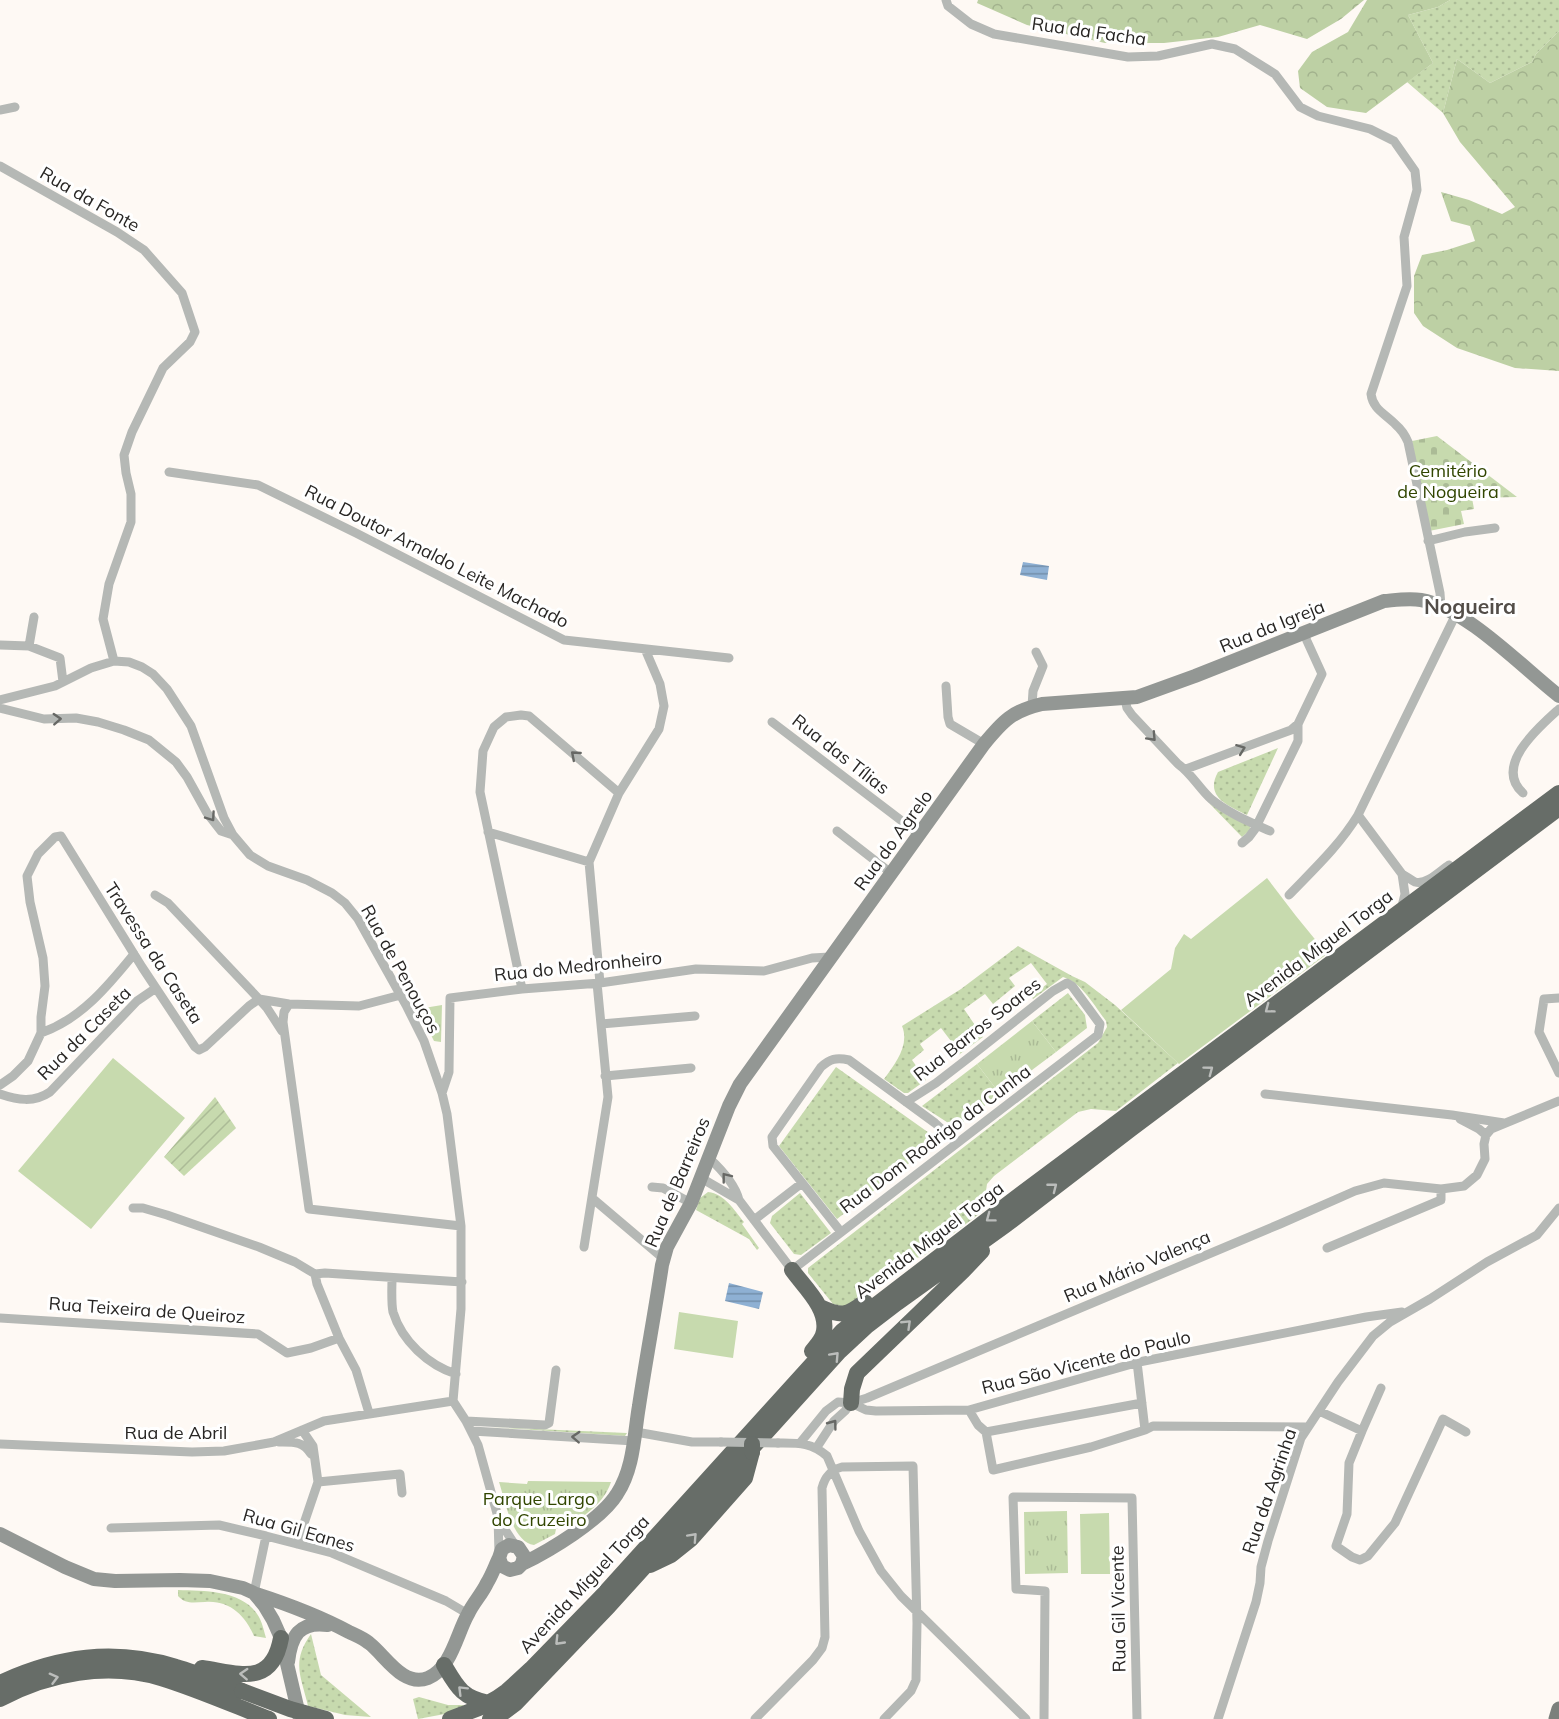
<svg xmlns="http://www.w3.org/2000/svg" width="1559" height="1719" viewBox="0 0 1559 1719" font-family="Mulish,sans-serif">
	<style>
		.grass { fill: url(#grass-dots) }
		.forest { fill: url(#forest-crowns) }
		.cemetery { fill: url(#cemetery-stones) }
		.park { fill: url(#park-tufts) }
		.garden { fill: url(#garden-furrows) }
		.pitch { fill: #c7daae }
		.water { fill: url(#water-rules) }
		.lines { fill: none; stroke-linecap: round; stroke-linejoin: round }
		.street { stroke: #b5b8b5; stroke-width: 9 }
		.secondary { stroke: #939794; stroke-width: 14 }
		.primary { stroke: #7b807c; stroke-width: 15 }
		.highway { stroke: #676d68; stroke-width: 16 }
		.street-bridge { stroke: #b5b8b5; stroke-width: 9 }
		.highway-bridge { stroke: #676d68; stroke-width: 16 }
		.oneway { stroke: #676865 }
		.oneway2 { stroke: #bbbdbb }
		.labels { text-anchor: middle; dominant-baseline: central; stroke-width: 6; stroke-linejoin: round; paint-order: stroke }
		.street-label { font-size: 18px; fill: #282624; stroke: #fff }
		.park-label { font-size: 18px; fill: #314600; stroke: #fff }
		.quarter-label { font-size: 21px; font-weight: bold; fill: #534e49; stroke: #fff }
	</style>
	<defs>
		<pattern id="grass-dots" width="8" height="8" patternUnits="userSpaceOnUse" patternTransform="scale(1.5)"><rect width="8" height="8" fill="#c7daae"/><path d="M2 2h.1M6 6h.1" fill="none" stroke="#abbb96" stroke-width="1.8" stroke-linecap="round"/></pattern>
		<pattern id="forest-crowns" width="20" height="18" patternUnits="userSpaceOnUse" patternTransform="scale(1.5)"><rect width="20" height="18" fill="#bdd0a4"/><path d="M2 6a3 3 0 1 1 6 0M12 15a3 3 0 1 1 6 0" fill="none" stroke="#a2b28d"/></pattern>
		<pattern id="cemetery-stones" width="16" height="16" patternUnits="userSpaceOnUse" patternTransform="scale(1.5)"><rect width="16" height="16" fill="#c7daae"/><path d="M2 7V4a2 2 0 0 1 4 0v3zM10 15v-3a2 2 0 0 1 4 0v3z" fill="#abbb96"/></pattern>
		<pattern id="park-tufts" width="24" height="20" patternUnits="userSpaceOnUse" patternTransform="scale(1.5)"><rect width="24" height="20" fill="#c7daae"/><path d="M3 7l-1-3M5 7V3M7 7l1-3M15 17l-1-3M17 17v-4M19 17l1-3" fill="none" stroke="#abbb96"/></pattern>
		<pattern id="garden-furrows" width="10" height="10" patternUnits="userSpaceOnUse" patternTransform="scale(1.5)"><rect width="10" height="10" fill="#c7daae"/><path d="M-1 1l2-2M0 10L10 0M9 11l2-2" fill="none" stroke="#abbb96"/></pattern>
		<pattern id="water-rules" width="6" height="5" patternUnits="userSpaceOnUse" patternTransform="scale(1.5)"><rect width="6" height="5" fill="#8eb0d3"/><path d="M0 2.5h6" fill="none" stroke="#748fab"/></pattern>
	</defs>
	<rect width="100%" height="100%" fill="#fef9f4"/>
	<path class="grass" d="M1450 0H1559V31L1536 54 1532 62 1490 83 1457 59 1443 113 1407 82 1433 63 1408 15 1438 7Z
		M1278 748 1247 815C1229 806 1204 797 1218 772Z
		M1209 803 1227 815 1250 826V830L1242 837Z
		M1018 946 1072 976 1085 982 1115 1005 1178 1063 1116 1111 1091 1109 1078 1112 994 1176 987 1184 983 1211 922 1257 914 1258 854 1304 846 1307 833 1304 808 1273V1268L1098 1043 1107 1027 1106 1021C1094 1005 1082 983 1063 977L1033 999 1031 996 1047 984 1031 963 1009 978 1015 986 993 1004 985 994 964 1009 983 1037 953 1059 949 1055 957 1049 941 1028 920 1044 924 1050 912 1060 926 1080 908 1093H904L884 1079C895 1064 910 1045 902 1026L961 989Z
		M1068 993 1085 1015 1087 1028 1056 1052 1032 1021Z
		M977 1064 1000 1094 958 1126H953L922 1106Z
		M836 1067 939 1140 837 1219 779 1146Z
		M708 1192C725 1194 734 1210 744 1222L742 1224 759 1248 757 1250 749 1239 696 1210 700 1198Z
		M800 1193 831 1233 801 1255 794 1254 770 1223 772 1216Z
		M489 1427 627 1433 625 1436Z
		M178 1590C206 1591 246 1590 260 1619 263 1625 264 1632 266 1638L254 1636C245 1615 229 1600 205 1602 195 1602 186 1605 178 1596Z
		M311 1634 321 1675 371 1717 345 1715 308 1706C301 1676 291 1662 311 1634Z
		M419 1697 448 1705H464L450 1713 418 1719 413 1699Z"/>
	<path class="forest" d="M978 0H1364L1341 19 1307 39 1260 25 1218 37 1164 43H1105L1027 25 977 3Z
		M1367 0H1450L1438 7 1408 15 1433 63 1366 113 1327 107 1300 88 1298 71 1312 52 1348 32Z
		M1559 31V371L1515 368 1457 348 1423 326 1414 313V276L1422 255 1447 250 1475 241 1470 226 1451 221 1441 192 1469 200 1502 214 1515 207 1460 142 1443 113 1457 59 1490 83 1532 62 1536 54Z"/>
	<path class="cemetery" d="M1437 436 1517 497 1472 498 1474 509 1461 511 1464 524 1429 531 1412 441Z"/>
	<path class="park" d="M442 1005 441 1042 434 1041 418 1009Z
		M1032 1021 1056 1052 1000 1094 977 1064Z
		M528 1481 611 1482C604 1503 586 1515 567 1527L562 1526 556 1529 555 1534 534 1545C512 1542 505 1500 499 1482L527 1484Z
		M1067 1511 1068 1573 1025 1574 1024 1512Z"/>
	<path class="garden" d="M215 1097 236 1128 184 1176 164 1157Z"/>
	<path class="pitch" d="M1267 878 1296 916 1327 954 1179 1064 1121 1010 1171 969 1175 948 1184 934 1191 939Z
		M113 1058 185 1118 91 1229 18 1171Z
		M679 1312 738 1321 733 1358 674 1349Z
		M1109 1513 1110 1574H1081L1080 1514Z"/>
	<path class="water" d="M1023 562 1049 566 1047 580 1020 575Z
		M729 1283 763 1292 759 1309 725 1301Z"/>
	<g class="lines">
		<path class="street" d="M946 0 948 6 971 24 994 34 1128 57 1158 56 1212 44 1235 49 1275 74 1300 107 1318 116 1370 129 1394 141 1415 171 1417 190 1404 237 1407 286 1371 394C1373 410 1386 414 1396 425 1402 430 1405 435 1408 442L1440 593 1441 607
			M0 110 15 107
			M0 166 117 232 144 250 182 293 195 332 190 342 163 368 132 432 124 455 126 473 131 494V522L109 584 103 619 114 661
			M169 472 258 485 356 533 564 640 729 658
			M1428 541 1465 532 1495 528
			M34 617 29 646 60 658 63 682
			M0 645 29 646
			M946 686 948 717 950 724 984 744
			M1125 699 1127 708 1132 715 1178 764C1191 773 1199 788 1211 799 1228 813 1250 822 1270 831
			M0 700 55 686 91 668 114 661 129 662 142 667 153 674 167 689 191 726 224 818 233 835 250 855 268 866 307 880 332 893 345 903 358 919 406 1005 424 1041 442 1093 447 1114 461 1226V1309L453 1401 466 1421 478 1445 498 1517 499 1553
			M1032 706 1033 691 1043 666 1036 652
			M0 708 44 719 76 718 98 722 124 730 149 740 176 762 187 777 207 813 221 831 233 835
			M772 722 919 834
			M1186 769 1291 730 1298 724 1322 674 1307 641 1304 633
			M1523 793C1493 766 1539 727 1559 709
			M837 831 891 873
			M488 832 589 862
			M1242 843 1249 837 1255 829 1298 741V724
			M1449 865C1440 871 1427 885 1415 882 1411 880 1406 876 1402 874L1358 815 1456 614
			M155 895 168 903 259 999 267 1008 282 1031
			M1289 895C1314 869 1339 846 1358 815
			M1401 910 1405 894 1402 874
			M600 983 589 862 619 793 659 729 664 706 660 684 645 649
			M522 989 480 792 483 751 494 727 506 717 521 715 529 716 619 793
			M1559 998 1544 999 1539 1032 1559 1073
			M259 999 289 1004 359 1006 401 995
			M289 1004 284 1012 283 1022 309 1209 461 1226
			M601 1024 695 1016
			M41 1033C81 1019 108 986 134 954
			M605 1076 691 1068
			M0 1085 13 1076 28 1061 41 1033V1017L45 986 43 958 30 902 27 876 38 854 55 837 61 836 142 967 195 1047 199 1050 205 1047 249 1006 259 999
			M442 1093 449 1072 450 998 522 989 600 983 696 969 764 971 812 958 830 957
			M0 1094C17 1100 34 1103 50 1092L137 1001 156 988
			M1265 1094 1452 1115 1504 1123
			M1460 1119 1479 1129 1486 1135
			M709 1158C721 1169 735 1184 739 1200
			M701 1178 739 1200 792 1270 1098 1035 1100 1024 1072 986 1067 983 1053 991 971 1056 936 1083 906 1102
			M652 1187 663 1188 691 1203
			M592 1198 664 1259
			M133 1208H143L167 1215 259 1247 295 1262 315 1274 325 1273 462 1282
			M754 1220 802 1183
			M841 1232 773 1146 772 1137 821 1067C830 1059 836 1057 849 1060L935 1123 956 1142
			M584 1247 608 1097 597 983
			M1327 1248 1441 1200V1189
			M315 1274 317 1284 339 1338 356 1370 369 1413
			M392 1278C392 1288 391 1302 393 1312 402 1341 428 1365 456 1374
			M0 1318 258 1334 287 1353 311 1348 339 1338
			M851 1403 866 1410 876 1411 969 1410 1139 1362 1366 1317 1402 1312
			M969 1410 978 1425 986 1432 993 1470 1091 1447 1145 1430 1137 1362
			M1319 1411 1362 1431 1349 1463 1347 1514 1336 1546 1352 1557 1360 1560 1368 1556 1395 1523 1443 1419 1466 1432
			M466 1421 545 1425 549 1423 556 1370
			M1145 1430 1153 1426 1308 1427
			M472 1431 634 1441
			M1362 1431 1381 1388
			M636 1432 692 1442H721
			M986 1432 1142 1403
			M279 1442C294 1442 303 1441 311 1454
			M778 1443C798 1443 811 1442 827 1456L859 1531 881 1571 901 1596 1026 1719
			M800 1443 826 1411 838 1402 851 1403 867 1398 1280 1224 1355 1191 1384 1183 1441 1189 1464 1186 1477 1175 1485 1159 1484 1144 1486 1135 1491 1129 1559 1101
			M0 1444 192 1452 224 1451 274 1442 324 1421 453 1401
			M817 1447 834 1421 845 1411 851 1403
			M318 1482 400 1474 402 1493
			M500 1522 515 1545
			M111 1528 219 1525 266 1536 332 1553 446 1601 468 1614
			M297 1544 318 1482 313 1446 302 1430
			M254 1593 266 1536
			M755 1719 813 1660 822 1648 825 1637 822 1488C825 1476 831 1470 842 1467L913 1466 917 1623 916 1680 911 1691 884 1719
			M1044 1719 1045 1591 1016 1589 1013 1497 1132 1498 1137 1719
			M1218 1719 1256 1602 1260 1583 1261 1567 1268 1541 1301 1438 1338 1382 1373 1336 1390 1322 1430 1299 1487 1262 1537 1235 1559 1208"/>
		<path class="secondary" d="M0 1534 65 1567 94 1579 115 1581 180 1580 210 1581 243 1588 254 1593 264 1605 273 1620 281 1638 300 1719
			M522 1564 524 1556 518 1547 509 1545 502 1549 499 1558 502 1566 510 1570 518 1568 522 1564C549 1551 601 1520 617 1494 634 1468 634 1435 639 1406 646 1359 655 1312 662 1265L667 1247 691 1203 729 1106 740 1084 984 744C1003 721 1012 711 1042 704L1137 697 1195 676 1384 601C1396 600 1409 598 1421 600 1466 608 1523 668 1559 696
			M256 1594C287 1604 319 1616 349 1632 355 1635 363 1638 369 1643 385 1655 403 1688 428 1678 451 1669 457 1633 468 1614 473 1603 482 1594 487 1583 492 1575 495 1566 499 1558
			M288 1662C291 1636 299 1621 328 1625"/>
		<path class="primary" d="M1556 1719 1559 1709"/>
		<path class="highway" d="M792 1270C804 1287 828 1308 824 1331 823 1339 817 1345 812 1351
			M820 1307C842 1317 846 1316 865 1302
			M851 1403 852 1389 857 1373 963 1271 982 1251
			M650 1565 671 1555 691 1539 745 1478 752 1452
			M444 1665C457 1687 462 1698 489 1703
			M202 1668C238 1673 272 1688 281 1638
			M0 1683C58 1656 114 1648 176 1667 198 1673 220 1683 242 1691
			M0 1699C48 1673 107 1662 161 1678 197 1689 233 1705 269 1719
			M450 1719 479 1708 497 1698 507 1691 531 1669 601 1597 842 1331 1013 1200 1559 793
			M490 1719 504 1712 516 1703 609 1606 839 1352 867 1326 897 1303 1007 1224 1131 1129 1559 808"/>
		<path class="street-bridge" d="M721 1442 778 1443"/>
		<path class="highway-bridge" d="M752 1452V1444
			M242 1691 290 1709 326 1719"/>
	</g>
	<defs><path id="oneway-chevron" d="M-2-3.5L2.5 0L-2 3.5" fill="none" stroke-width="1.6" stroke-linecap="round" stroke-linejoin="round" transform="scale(1.5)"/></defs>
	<g class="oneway">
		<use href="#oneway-chevron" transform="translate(57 719) rotate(-3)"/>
		<use href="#oneway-chevron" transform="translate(1152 737) rotate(47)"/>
		<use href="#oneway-chevron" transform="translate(1241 749) rotate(-21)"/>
		<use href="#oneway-chevron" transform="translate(575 755) rotate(-139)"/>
		<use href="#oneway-chevron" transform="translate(211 817) rotate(55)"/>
		<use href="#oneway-chevron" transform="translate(726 1177) rotate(-128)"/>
		<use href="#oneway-chevron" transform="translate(833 1424) rotate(-53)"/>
		<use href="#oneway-chevron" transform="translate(576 1437) rotate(-177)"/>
	</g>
	<g class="oneway2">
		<use href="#oneway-chevron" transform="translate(1269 1009) rotate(143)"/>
		<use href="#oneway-chevron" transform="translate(1209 1070) rotate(-37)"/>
		<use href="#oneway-chevron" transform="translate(1053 1187) rotate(-38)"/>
		<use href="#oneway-chevron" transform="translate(990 1218) rotate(143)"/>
		<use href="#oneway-chevron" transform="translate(907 1324) rotate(-44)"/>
		<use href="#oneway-chevron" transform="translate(835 1356) rotate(-47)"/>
		<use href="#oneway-chevron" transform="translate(693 1537) rotate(-47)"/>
		<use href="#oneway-chevron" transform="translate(559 1641) rotate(134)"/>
		<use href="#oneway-chevron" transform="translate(244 1674) rotate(-177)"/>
		<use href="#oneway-chevron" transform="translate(54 1678) rotate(-15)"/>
		<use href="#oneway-chevron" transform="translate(462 1690) rotate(-135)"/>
	</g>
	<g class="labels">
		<g class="street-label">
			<text transform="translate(1089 31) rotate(8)">Rua da Facha</text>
			<text transform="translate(90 199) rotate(30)">Rua da Fonte</text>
			<text transform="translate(437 556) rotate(27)">Rua Doutor Arnaldo Leite Machado</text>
			<text transform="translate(1272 626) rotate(-22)">Rua da Igreja</text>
			<text transform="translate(841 754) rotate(38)">Rua das Tílias</text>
			<text transform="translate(893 840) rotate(-54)">Rua do Agrelo</text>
			<text transform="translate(1318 948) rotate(-37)">Avenida Miguel Torga</text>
			<text transform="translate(154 953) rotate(57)">Travessa da Caseta</text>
			<text transform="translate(578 966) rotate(-6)">Rua do Medronheiro</text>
			<text transform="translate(401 969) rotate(61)">Rua de Penouços</text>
			<text transform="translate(977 1029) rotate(-38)">Rua Barros Soares</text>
			<text transform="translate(84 1033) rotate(-45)">Rua da Caseta</text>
			<text transform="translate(935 1139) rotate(-37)">Rua Dom Rodrigo da Cunha</text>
			<text transform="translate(677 1182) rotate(-67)">Rua de Barreiros</text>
			<text transform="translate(929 1240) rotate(-37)">Avenida Miguel Torga</text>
			<text transform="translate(1137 1266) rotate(-23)">Rua Mário Valença</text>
			<text transform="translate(147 1310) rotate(4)">Rua Teixeira de Queiroz</text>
			<text transform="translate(1086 1362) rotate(-14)">Rua São Vicente do Paulo</text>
			<text x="176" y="1432">Rua de Abril</text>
			<text transform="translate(1269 1491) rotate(-71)">Rua da Agrinha</text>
			<text transform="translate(299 1530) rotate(16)">Rua Gil Eanes</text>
			<text transform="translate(584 1584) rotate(-47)">Avenida Miguel Torga</text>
			<text transform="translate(1118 1609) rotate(-91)">Rua Gil Vicente</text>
		</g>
		<g class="park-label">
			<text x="1448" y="470">Cemitério<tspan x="1448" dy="21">de Nogueira</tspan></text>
			<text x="539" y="1498">Parque Largo<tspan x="539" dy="21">do Cruzeiro</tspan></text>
		</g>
		<g class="quarter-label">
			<text x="1470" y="606">Nogueira</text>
		</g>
	</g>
</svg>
